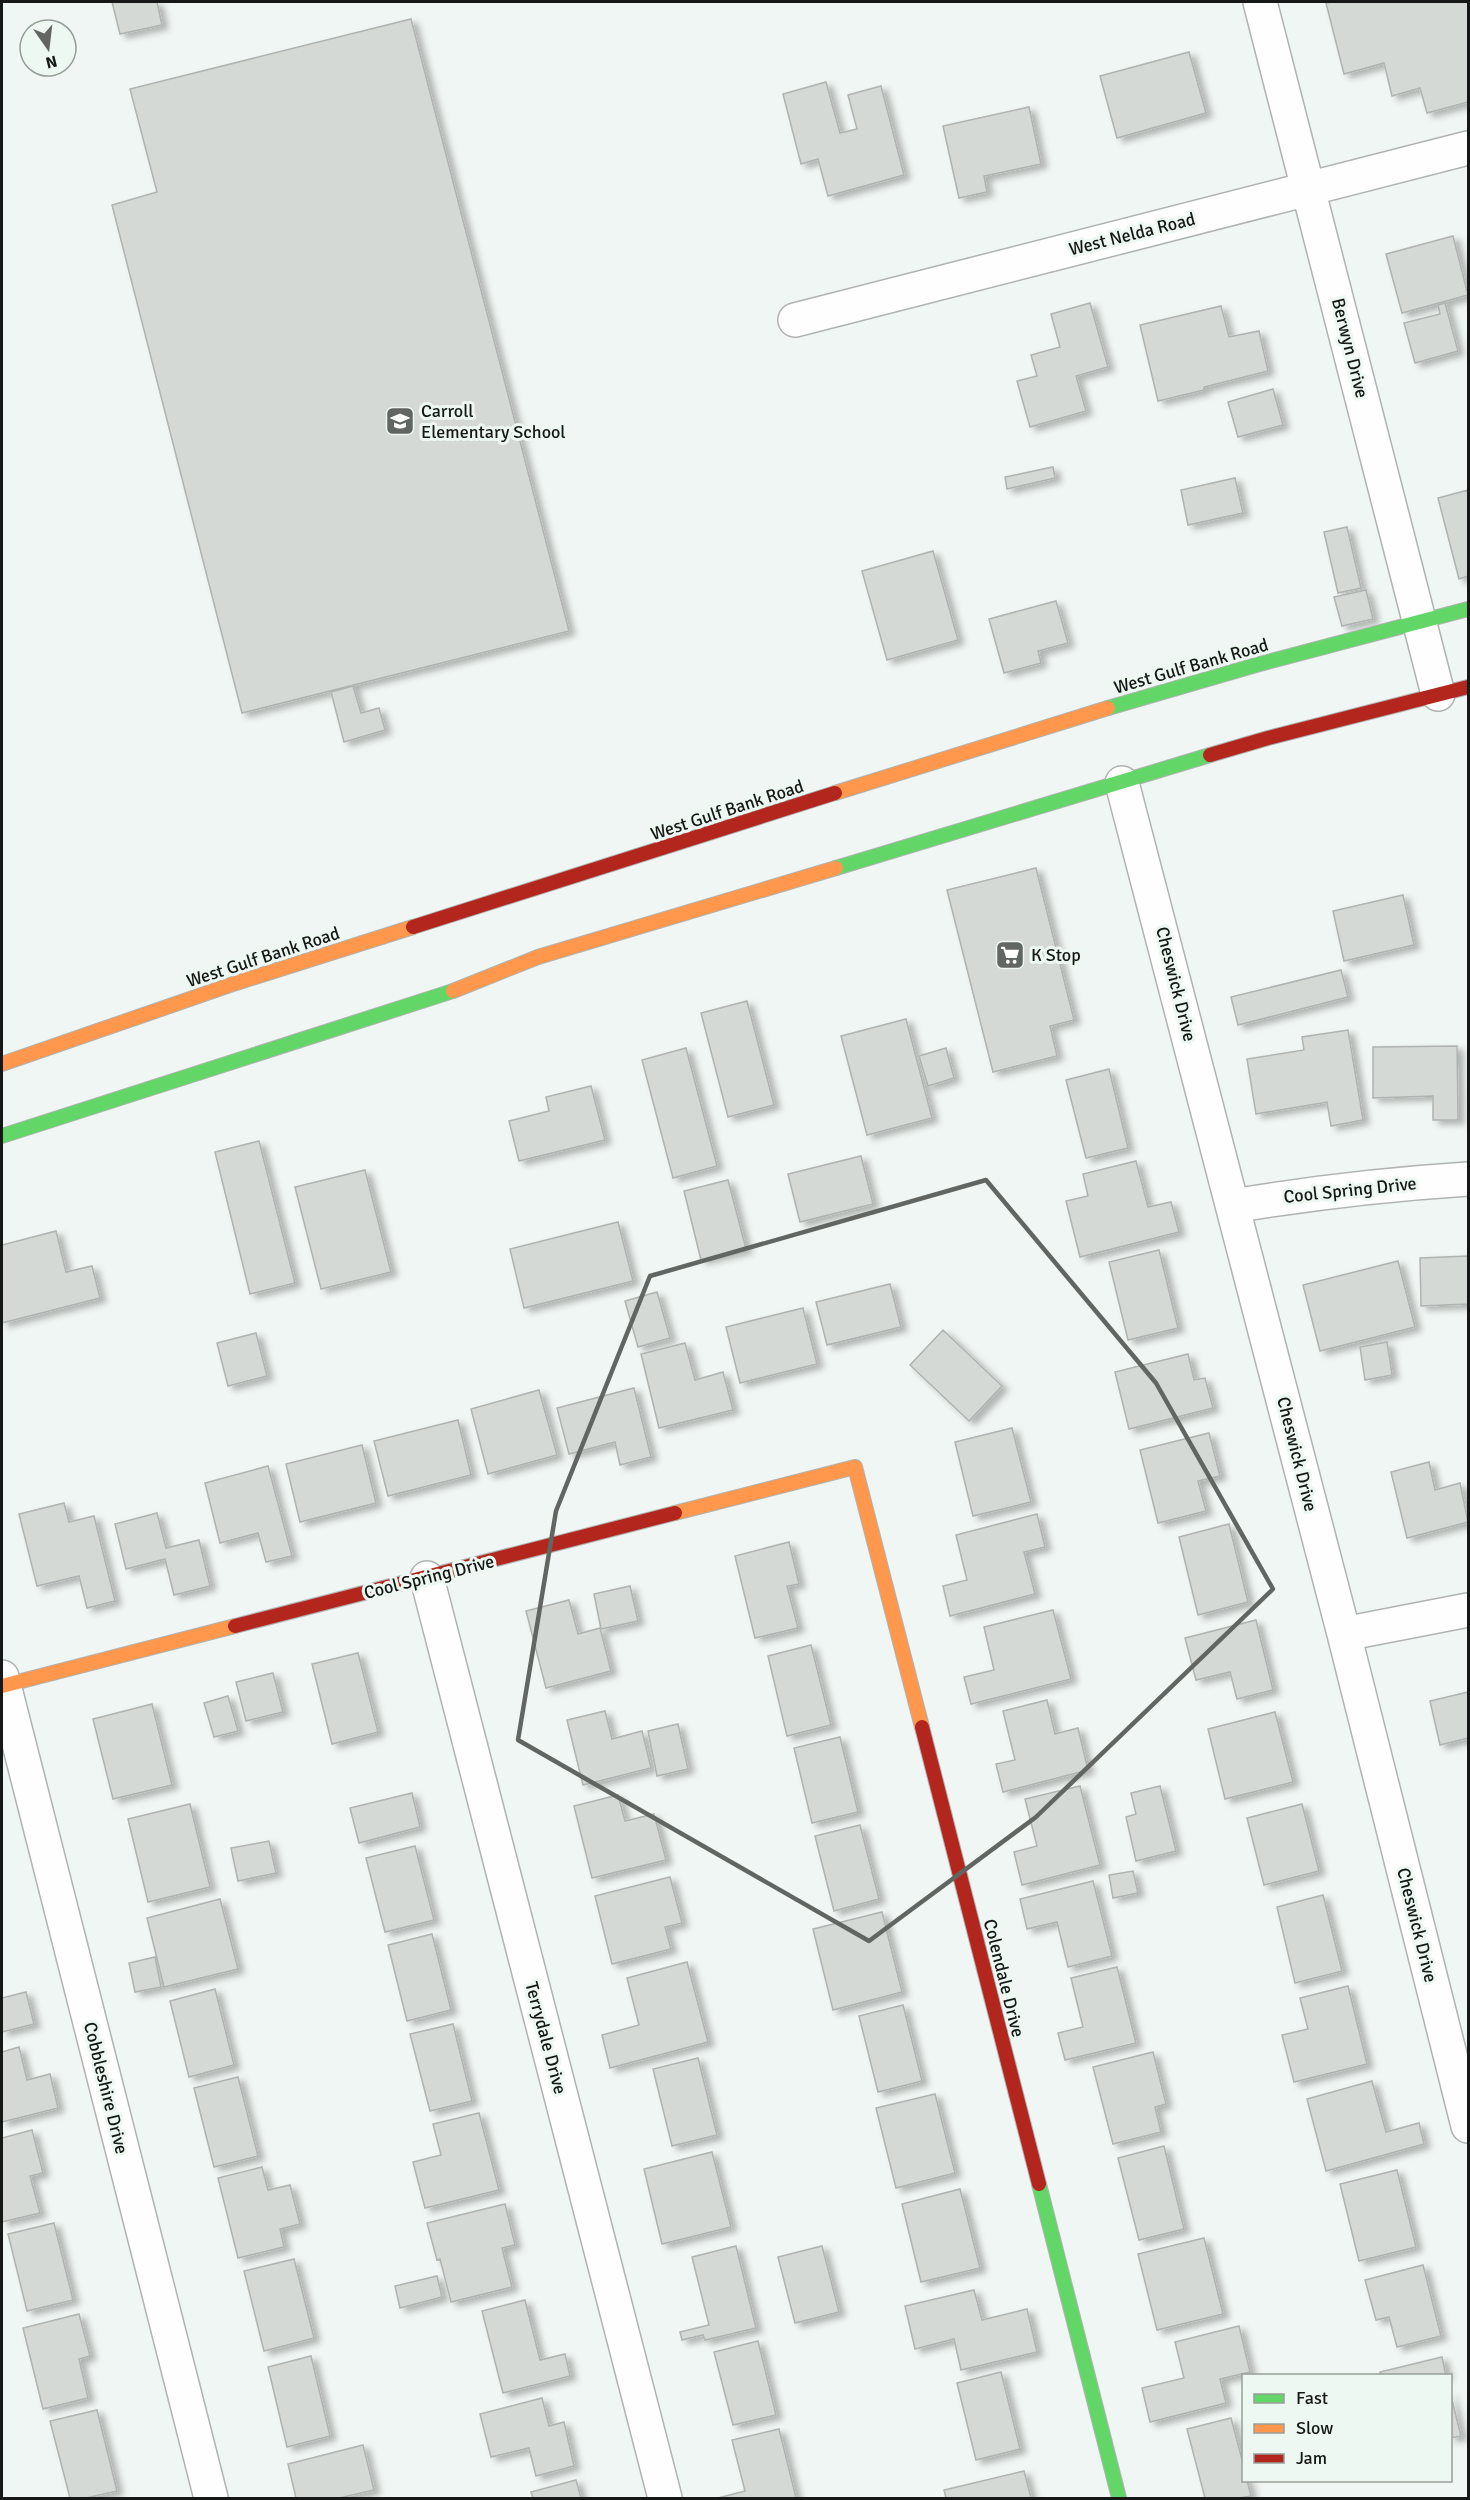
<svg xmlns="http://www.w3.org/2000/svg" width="1470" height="2500" viewBox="0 0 1470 2500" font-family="Signika,sans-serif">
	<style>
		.building { fill: #d4d9d6; stroke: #afb3b1; stroke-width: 1.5; filter: url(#shadow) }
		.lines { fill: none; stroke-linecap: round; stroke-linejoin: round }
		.street-casing { stroke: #b0b3b2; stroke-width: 36 }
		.fast-casing { stroke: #b0b3b2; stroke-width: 16 }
		.slow-casing { stroke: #b0b3b2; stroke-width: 16 }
		.jam-casing { stroke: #b0b3b2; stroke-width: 16 }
		.street { stroke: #fdfefd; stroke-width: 33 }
		.fast { stroke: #63d668; stroke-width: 14 }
		.slow { stroke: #ff974d; stroke-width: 14 }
		.jam { stroke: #b3261e; stroke-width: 14 }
		.marked { fill: none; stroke: #626663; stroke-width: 4.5; stroke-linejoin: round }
		.labels { text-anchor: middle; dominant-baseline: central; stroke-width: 6; stroke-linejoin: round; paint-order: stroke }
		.street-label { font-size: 18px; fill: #151816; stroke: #eef8f2 }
		.poi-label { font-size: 18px; fill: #151816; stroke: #eef8f2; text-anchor: start }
	</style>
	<defs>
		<filter id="shadow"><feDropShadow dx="6" dy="4" stdDeviation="3" flood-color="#0004"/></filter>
	</defs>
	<rect width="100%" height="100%" fill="#f0f6f3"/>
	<path class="building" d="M112 2H157L162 25 120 34Z
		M1332 2H1468V102L1427 113 1420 88 1392 96 1384 63 1344 74 1326 3Z
		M411 19 569 631 242 713 112 205 157 192 130 89Z
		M1189 52 1206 113 1117 138 1100 76Z
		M826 82 840 133 857 129 848 95 881 86 904 175 828 196 818 159 801 164 783 94Z
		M1029 107 1041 164 984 176 987 192 959 198 943 126Z
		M1453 236 1468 295 1402 313 1386 254Z
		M1090 303 1108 367 1076 376 1086 411 1030 427 1017 381 1037 376 1031 355 1060 347 1051 314Z
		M1445 303 1458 351 1415 363 1404 323 1440 314 1438 305Z
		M1221 306 1229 337 1259 331 1268 371 1204 387V390L1158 401 1140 325Z
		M1273 389 1283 425 1238 437 1228 402Z
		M1053 467 1055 478 1007 489 1005 477Z
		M1235 478 1243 513 1188 525 1181 490Z
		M1468 490V576L1459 579 1438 498Z
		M1347 527 1361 588 1338 593 1324 532Z
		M933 551 958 640 887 660 862 571Z
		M1366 590 1373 619 1342 626 1334 597Z
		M1056 601 1068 643 1038 651 1041 663 1004 673 989 619Z
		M353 686 361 713 379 708 385 730 344 742 331 692Z
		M1036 868 1074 1020 1050 1026 1057 1056 993 1072 947 890Z
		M1403 895 1414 945 1344 961 1333 911Z
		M1341 970 1348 997 1238 1025 1231 997Z
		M747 1001 774 1105 728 1117 701 1013Z
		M906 1019 932 1118 867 1135 841 1036Z
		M1348 1030 1363 1120 1331 1126 1327 1102 1256 1114 1247 1059 1304 1050 1302 1037Z
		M1457 1046 1458 1120H1433V1096L1373 1098V1047Z
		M686 1048 717 1166 673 1178 642 1060Z
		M946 1048 954 1078 928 1086 919 1056Z
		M1109 1069 1128 1148 1086 1158 1066 1080Z
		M591 1086 605 1140 519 1161 509 1121 549 1111 546 1097Z
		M259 1141 295 1283 250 1294 215 1152Z
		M861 1156 873 1204 800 1222 788 1174Z
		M1136 1161 1148 1207 1171 1202 1179 1232 1080 1257 1066 1201 1088 1196 1083 1174Z
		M365 1170 391 1272 321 1289 295 1187Z
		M728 1180 746 1249 701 1260 684 1191Z
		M618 1222 633 1281 524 1308 510 1249Z
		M56 1231 66 1272 92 1266 100 1298 2 1323V1245Z
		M1159 1250 1178 1328 1128 1340 1109 1262Z
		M1468 1256V1304L1421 1306 1420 1258Z
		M1398 1261 1415 1327 1320 1351 1303 1285Z
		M890 1284 901 1327 827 1345 816 1302Z
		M657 1292 670 1338 638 1347 625 1301Z
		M803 1308 817 1364 740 1383 726 1327Z
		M943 1330 1002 1386 969 1421 910 1365Z
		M256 1333 267 1376 228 1386 217 1343Z
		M1387 1342 1392 1375 1365 1380 1360 1347Z
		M685 1343 695 1380 723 1372 733 1410 659 1428 641 1354Z
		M1188 1354 1194 1380 1205 1378 1213 1408 1129 1429 1115 1372Z
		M634 1388 651 1457 620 1465 615 1442 569 1454 557 1408Z
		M539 1390 557 1455 488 1474 471 1409Z
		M458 1420 471 1475 388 1496 374 1441Z
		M1012 1428 1031 1502 973 1516 955 1442Z
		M1209 1433 1220 1476 1198 1481 1206 1511 1158 1523 1140 1450Z
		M362 1445 376 1503 300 1522 286 1464Z
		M1429 1462 1435 1490 1460 1483 1468 1522 1407 1538 1391 1472Z
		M268 1466 292 1556 266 1562 258 1533 220 1543 205 1483Z
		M64 1503 69 1522 94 1516 115 1601 87 1608 79 1576 37 1586 19 1514Z
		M157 1513 166 1548 199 1540 210 1586 174 1595 165 1559 126 1569 115 1524Z
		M1037 1514 1045 1547 1024 1552 1035 1594 950 1616 943 1586 967 1580 956 1535Z
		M1229 1524 1248 1602 1198 1615 1179 1537Z
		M789 1542 799 1584 787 1586 798 1628 755 1638 735 1556Z
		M630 1586 638 1621 601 1629 594 1594Z
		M569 1600 578 1634 600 1628 611 1671 546 1688 526 1611Z
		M1053 1610 1071 1679 971 1704 964 1677 994 1670 984 1627Z
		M1256 1620 1273 1690 1237 1699 1230 1672 1196 1680 1185 1638Z
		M811 1645 831 1725 787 1736 768 1656Z
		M358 1653 378 1732 332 1744 312 1664Z
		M273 1673 283 1712 246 1721 236 1682Z
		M1468 1692V1738L1440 1745 1430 1701Z
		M228 1696 238 1731 214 1737 204 1703Z
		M1047 1700 1055 1734 1078 1728 1088 1770 1003 1792 996 1764 1015 1760 1003 1711Z
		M152 1704 172 1785 113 1799 93 1719Z
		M605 1711 612 1739 642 1731 651 1768 583 1785 567 1720Z
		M1275 1712 1293 1782 1225 1799 1208 1729Z
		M678 1724 688 1769 657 1776 648 1731Z
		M840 1737 858 1812 812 1823 794 1748Z
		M1080 1786 1100 1865 1022 1885 1014 1852 1037 1846 1025 1799Z
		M1160 1786 1176 1851 1136 1861 1126 1817 1136 1814 1131 1793Z
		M412 1793 420 1827 359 1843 350 1808Z
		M618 1795 625 1821 654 1814 666 1860 592 1878 574 1806Z
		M190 1804 210 1887 148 1902 128 1819Z
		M1302 1804 1319 1871 1264 1885 1247 1818Z
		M860 1825 879 1899 834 1911 815 1836Z
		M269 1841 276 1873 238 1881 231 1848Z
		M415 1846 434 1920 385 1932 366 1858Z
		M1133 1871 1138 1893 1113 1898 1109 1875Z
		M670 1877 682 1923 665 1927 671 1949 612 1964 595 1896Z
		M1093 1881 1112 1956 1068 1967 1057 1922 1027 1929 1020 1899Z
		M1323 1895 1342 1971 1295 1983 1277 1907Z
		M220 1899 238 1969 164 1987 147 1918Z
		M882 1912 902 1992 833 2010 813 1929Z
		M432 1934 451 2010 407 2021 388 1945Z
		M155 1957 161 1987 135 1992 129 1963Z
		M687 1962 708 2042 610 2068 602 2035 639 2025 627 1978Z
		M1117 1967 1136 2043 1065 2060 1058 2033 1083 2027 1071 1978Z
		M1348 1986 1367 2064 1294 2082 1282 2035 1308 2029 1300 1998Z
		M215 1989 234 2065 189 2077 170 2001Z
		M26 1992 34 2024 2 2032V1998Z
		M903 2005 922 2081 878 2092 859 2016Z
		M453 2024 472 2101 430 2111 410 2034Z
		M19 2047 27 2080 50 2074 58 2108 2 2122V2052Z
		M1153 2052 1166 2104 1155 2107 1161 2132 1113 2144 1093 2067Z
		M698 2058 717 2135 672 2146 653 2069Z
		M238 2077 258 2156 214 2167 194 2088Z
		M1372 2081 1386 2132 1419 2123 1424 2144 1326 2171 1307 2099Z
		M935 2094 955 2173 896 2188 876 2108Z
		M479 2113 499 2190 425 2208 413 2162 441 2155 433 2124Z
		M32 2130 43 2173 30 2176 40 2213 2 2222V2138Z
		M1164 2146 1184 2229 1139 2240 1118 2158Z
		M712 2152 731 2227 662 2244 644 2169Z
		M262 2167 268 2190 290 2185 300 2224 280 2229 284 2247 238 2258 218 2178Z
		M1397 2170 1416 2247 1359 2261 1340 2184Z
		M960 2189 980 2268 921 2282 902 2204Z
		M505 2204 515 2245 502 2248 512 2287 451 2302 440 2259 437 2260 427 2223Z
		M54 2223 73 2300 27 2311 8 2234Z
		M1204 2238 1223 2314 1157 2330 1138 2254Z
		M736 2246 756 2328 705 2340 703 2335 682 2340 680 2332 709 2325 692 2257Z
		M822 2246 839 2312 795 2323 778 2257Z
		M294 2259 314 2338 264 2351 244 2271Z
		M1423 2265 1441 2336 1397 2347 1389 2317 1376 2320 1365 2280Z
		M437 2276 442 2297 400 2308 395 2286Z
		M974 2290 982 2320 1027 2309 1037 2352 961 2370 954 2339 915 2349 905 2306Z
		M525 2300 540 2360 565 2354 570 2376 503 2393 482 2311Z
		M79 2314 90 2356 79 2359 88 2398 43 2409 23 2328Z
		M1239 2326 1250 2372 1220 2379 1226 2403 1150 2422 1142 2388 1184 2378 1175 2342Z
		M758 2341 776 2415 733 2425 714 2352Z
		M311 2356 330 2436 287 2447 268 2367Z
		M1442 2357 1446 2376H1381L1380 2372Z
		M1001 2372 1020 2449 976 2460 957 2383Z
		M1450 2392 1461 2436 1450 2438Z
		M542 2398 549 2426 564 2422 574 2466 536 2476 529 2448 491 2457 480 2414Z
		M97 2410 117 2491 86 2498H70L50 2421Z
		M1231 2418 1244 2467V2480H1247L1251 2496 1239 2498H1205L1187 2429Z
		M779 2429 796 2498H718L745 2491 732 2440Z
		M363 2445 374 2490 339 2498H296L288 2464Z
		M1024 2471 1031 2498H946L944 2490Z
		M576 2480 581 2498H533L531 2492Z"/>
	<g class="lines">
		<g class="street-casing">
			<path id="street" d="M1260 2 1438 694
				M795 320 1468 148
				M1122 783 1344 1634 1468 2126
				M1233 1206C1311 1193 1390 1184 1468 1179
				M427 1578 665 2498
				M1344 1634 1468 1610
				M2 1677 211 2498"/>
		</g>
		<g class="fast-casing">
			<path id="fast" d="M1108 708 1256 665 1468 609
				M836 868 1210 755
				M2 1136 453 991
				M1039 2184 1119 2498"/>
		</g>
		<g class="slow-casing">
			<path id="slow" d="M835 793 1108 708
				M453 991 538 957 836 868
				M2 1064 236 983 413 927
				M675 1513 855 1467 922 1727
				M2 1686 235 1626"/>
		</g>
		<g class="jam-casing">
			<path id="jam" d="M1210 755 1268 738 1468 687
				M413 927 835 793
				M235 1626 675 1513
				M922 1727 1039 2184"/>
		</g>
		<use href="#street" class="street"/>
		<use href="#fast" class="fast"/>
		<use href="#slow" class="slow"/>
		<use href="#jam" class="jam"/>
	</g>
	<path class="marked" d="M986 1180 1156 1383 1273 1589 1036 1817 869 1941 518 1740 556 1511 650 1276Z"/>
	<defs>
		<g id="school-square" transform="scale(1.5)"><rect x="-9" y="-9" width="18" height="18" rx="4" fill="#626663" stroke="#eef8f2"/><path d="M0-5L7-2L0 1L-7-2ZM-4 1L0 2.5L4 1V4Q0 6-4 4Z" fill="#fff"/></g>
		<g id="supermarket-square" transform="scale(1.5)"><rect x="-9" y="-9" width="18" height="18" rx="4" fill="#626663" stroke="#eef8f2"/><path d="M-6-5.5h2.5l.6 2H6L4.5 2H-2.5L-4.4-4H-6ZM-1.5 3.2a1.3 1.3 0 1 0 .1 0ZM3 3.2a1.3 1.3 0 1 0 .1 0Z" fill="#fff"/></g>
	</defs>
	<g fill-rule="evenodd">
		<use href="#school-square" x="400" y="421"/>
		<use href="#supermarket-square" x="1010" y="955"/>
	</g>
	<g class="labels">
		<g class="street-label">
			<text transform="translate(1132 234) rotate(-14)">West Nelda Road</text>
			<text transform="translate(1350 348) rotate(76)">Berwyn Drive</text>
			<text transform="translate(1191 666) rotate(-16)">West Gulf Bank Road</text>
			<text transform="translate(727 810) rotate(-18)">West Gulf Bank Road</text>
			<text transform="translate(263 957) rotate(-18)">West Gulf Bank Road</text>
			<text transform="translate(1176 984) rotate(76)">Cheswick Drive</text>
			<text transform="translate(1350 1190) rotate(-6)">Cool Spring Drive</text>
			<text transform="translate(1297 1454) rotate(76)">Cheswick Drive</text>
			<text transform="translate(429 1577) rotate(-14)">Cool Spring Drive</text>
			<text transform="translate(1417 1925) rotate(76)">Cheswick Drive</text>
			<text transform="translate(1004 1978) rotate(76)">Colendale Drive</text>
			<text transform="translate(546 2038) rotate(75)">Terrydale Drive</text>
			<text transform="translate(106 2088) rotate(76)">Cobbleshire Drive</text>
		</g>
		<g class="poi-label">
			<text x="421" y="411">Carroll<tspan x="421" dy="21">Elementary School</tspan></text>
			<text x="1031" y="955">K Stop</text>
		</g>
	</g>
	<rect width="1470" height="2500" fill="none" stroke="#151816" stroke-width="6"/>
	<rect x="1242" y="2374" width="210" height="108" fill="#eef8f2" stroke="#979e9a" stroke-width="1.5"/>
	<rect x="1254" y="2394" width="30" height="9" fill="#63d668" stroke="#979e9a" stroke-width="1.5"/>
	<text x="1296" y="2404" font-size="18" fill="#151816">Fast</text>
	<rect x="1254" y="2424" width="30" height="9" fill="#ff974d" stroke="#979e9a" stroke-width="1.5"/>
	<text x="1296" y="2434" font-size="18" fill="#151816">Slow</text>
	<rect x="1254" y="2454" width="30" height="9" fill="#b3261e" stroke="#979e9a" stroke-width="1.5"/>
	<text x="1296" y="2464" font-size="18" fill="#151816">Jam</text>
	<g transform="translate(48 48) rotate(166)"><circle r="28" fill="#eef8f2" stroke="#979e9a" stroke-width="1.5"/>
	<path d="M0-4.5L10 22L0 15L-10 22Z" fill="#626663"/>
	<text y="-9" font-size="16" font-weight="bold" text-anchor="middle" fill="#151816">N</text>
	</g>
</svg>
